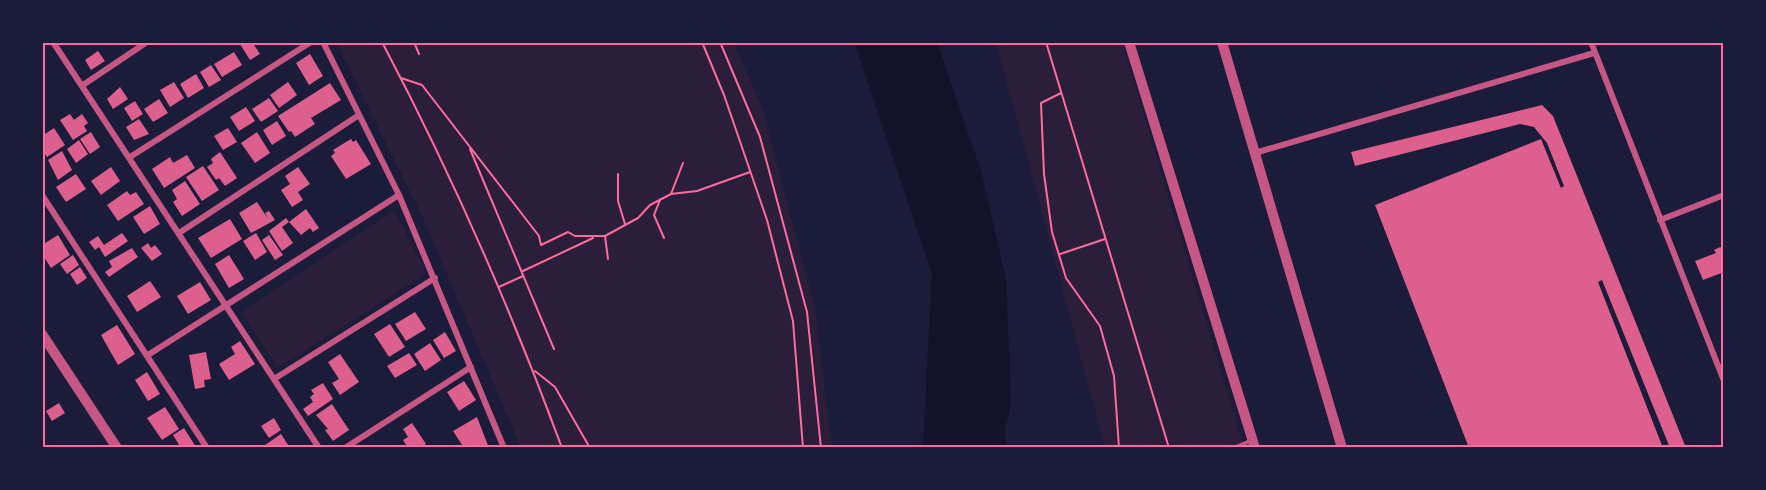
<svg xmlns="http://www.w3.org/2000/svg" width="1766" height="490" viewBox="0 0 1766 490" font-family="'Fira Sans',sans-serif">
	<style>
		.green { fill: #2a1e3b }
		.water { fill: #12122b }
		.building { fill: #dd5f8e }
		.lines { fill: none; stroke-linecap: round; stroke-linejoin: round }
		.path { stroke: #ff6b9d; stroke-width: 2 }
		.service { stroke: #c65784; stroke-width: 4 }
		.minor { stroke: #c65784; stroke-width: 6 }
		.tertiary { stroke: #c65784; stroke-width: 10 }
		.neatline { fill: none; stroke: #ff6b9d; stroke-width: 2 }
	</style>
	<rect width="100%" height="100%" fill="#1b1b3a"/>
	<path class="green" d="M336 42H733L763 109 815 308 832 448H521L422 216Z
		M996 42H1122L1244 448H1105Z
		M393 212 397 215 425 270 423 276 282 365H276L243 315 244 310Z"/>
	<path class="water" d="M854 42H937L981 171 1006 279 1011 404 1005 430 1006 448H923L932 274Z"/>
	<path class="building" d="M243 42H252L260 54 250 60 240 44Z
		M98 51 105 61 91 70 85 60Z
		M234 52 242 65 222 77 214 64Z
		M310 54 323 76 309 85 296 63Z
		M211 65 221 80 209 87 200 72Z
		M196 74 204 88 188 98 180 84Z
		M174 82 184 98 170 107 160 90Z
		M288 82 297 95 279 108 270 95Z
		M330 83 341 100 311 118 315 124 295 137 291 131 289 132 278 116Z
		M120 87 128 99 113 109 107 99Z
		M269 98 278 111 261 122 252 109Z
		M159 99 168 113 153 122 144 109Z
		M135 101 143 114 132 121 124 108Z
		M1542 105 1553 116 1686 448H1670L1602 280 1598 282 1663 448H1469L1375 205 1541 139 1561 188 1564 186 1547 143 1534 127 1520 124 1355 166 1351 152Z
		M246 107 255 121 239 131 230 117Z
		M70 114 74 120 82 114 88 123 84 126 87 131 73 140 60 120Z
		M139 119 149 134 134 140 126 127Z
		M277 121 286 136 272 145 263 130Z
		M54 128 65 145 47 157 42 150V136Z
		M228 128 237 142 223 150 214 136Z
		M91 132 100 147 90 154 80 139Z
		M257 132 270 153 255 163 241 143Z
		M351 139 353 142 356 140 371 164 346 179 331 156 335 153 333 150Z
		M79 140 88 154 76 163 67 149Z
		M62 151 72 170 58 180 48 160Z
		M220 152 237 178 225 186 219 178 216 180 207 167 213 163 211 159Z
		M187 155 195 168 164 188 152 169 170 157 173 163Z
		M203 166 219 190 202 201 186 177Z
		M111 167 120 181 101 195 91 181Z
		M298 167 310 184 298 192 303 200 292 207 281 190 290 184 285 176Z
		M76 174 86 189 66 202 56 187Z
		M185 181 200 204 182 216 173 202 177 199 172 190Z
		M127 191 130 195 136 192 144 204 118 221 107 205Z
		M257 202 268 219 265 213 269 211 275 220 251 233 239 213Z
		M150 206 160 224 144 234 133 217Z
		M306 209 319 228 313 232 310 228 301 235 289 222Z
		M286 218 289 222 282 227 293 243 282 251 269 231Z
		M230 219 242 239 211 258 198 238Z
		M122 233 128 241 105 257 99 247 95 250 89 242 98 236 104 245Z
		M256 233 267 252 255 260 243 241Z
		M58 235 70 255 51 268 42 254V245Z
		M269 235 283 255 275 260 262 240Z
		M148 243 151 248 155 245 162 254 152 261 141 248Z
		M1720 247 1724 250V272L1703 280 1695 261 1716 253 1714 250Z
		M132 248 138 257 109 277 105 272 112 267 109 261Z
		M73 255 79 265 67 274 60 264Z
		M229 255 244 279 229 288 215 264Z
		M80 267 87 278 77 285 70 274Z
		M150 281 161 297 137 312 127 296Z
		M200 282 211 300 188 314 177 296Z
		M415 312 426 329 406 341 395 324Z
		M390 324 405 347 389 357 374 334Z
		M117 325 135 354 118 365 101 335Z
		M445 332 456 351 444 358 433 340Z
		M240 341 255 364 229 380 219 364 235 354 231 347Z
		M430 343 441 360 425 371 414 354Z
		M206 352 211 379 204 380 205 387 195 389 189 355Z
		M409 353 417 365 395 378 387 366Z
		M340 354 359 382 340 395 332 383 339 379 328 362Z
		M147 372 160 394 148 401 135 380Z
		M464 381 476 400 459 411 447 392Z
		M323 383 333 399 308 416 303 409 313 402 310 397 314 394 311 390Z
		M59 403 65 413 52 421 46 411Z
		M332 404 349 430 333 441 325 430 328 429 316 415Z
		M165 407 179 429 162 440 147 418Z
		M477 417 489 448H464L453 431Z
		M274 418 281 430 269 438 261 426Z
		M412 423 426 444 420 448H408L403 440 408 437 403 429Z
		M184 428 196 447 194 448H181L173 435Z
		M281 434 290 448H267L265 445Z"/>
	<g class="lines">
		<path class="path" d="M382 42C451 173 511 309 562 448
			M414 42 419 54
			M702 42 724 95 767 220 793 321 803 448
			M720 42 760 137 807 312 821 448
			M1046 42 1169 448
			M401 78 422 85 539 236 541 245 568 232 575 236H605
			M1061 93 1041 103 1044 174 1052 232 1066 278 1100 326 1114 376 1119 448
			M470 149 554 349
			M683 163 671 194 697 191 750 172
			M618 174V201L625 224
			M660 200 654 215 664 238
			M1060 254 1105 239
			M608 259 605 236 638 218 650 205 671 194
			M523 271 593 238
			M499 287 523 276
			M535 371 555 387 590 448"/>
		<path class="service" d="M1234 448 1250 441"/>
		<path class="minor" d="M53 42 319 448
			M323 42 399 195 504 448
			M1591 42 1724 381
			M83 85 147 42
			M1255 153 1594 53
			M130 157 311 42
			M42 195 207 448
			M1660 220 1724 195
			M179 233 359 115
			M148 355 399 195
			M274 379 435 278
			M345 448 471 367"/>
		<path class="tertiary" d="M1129 42 1255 448
			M1222 42 1342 448
			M42 334 117 448"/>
	</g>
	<rect width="1766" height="490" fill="none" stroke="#1b1b3a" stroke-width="87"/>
	<rect x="44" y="44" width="1678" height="402" class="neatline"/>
</svg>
